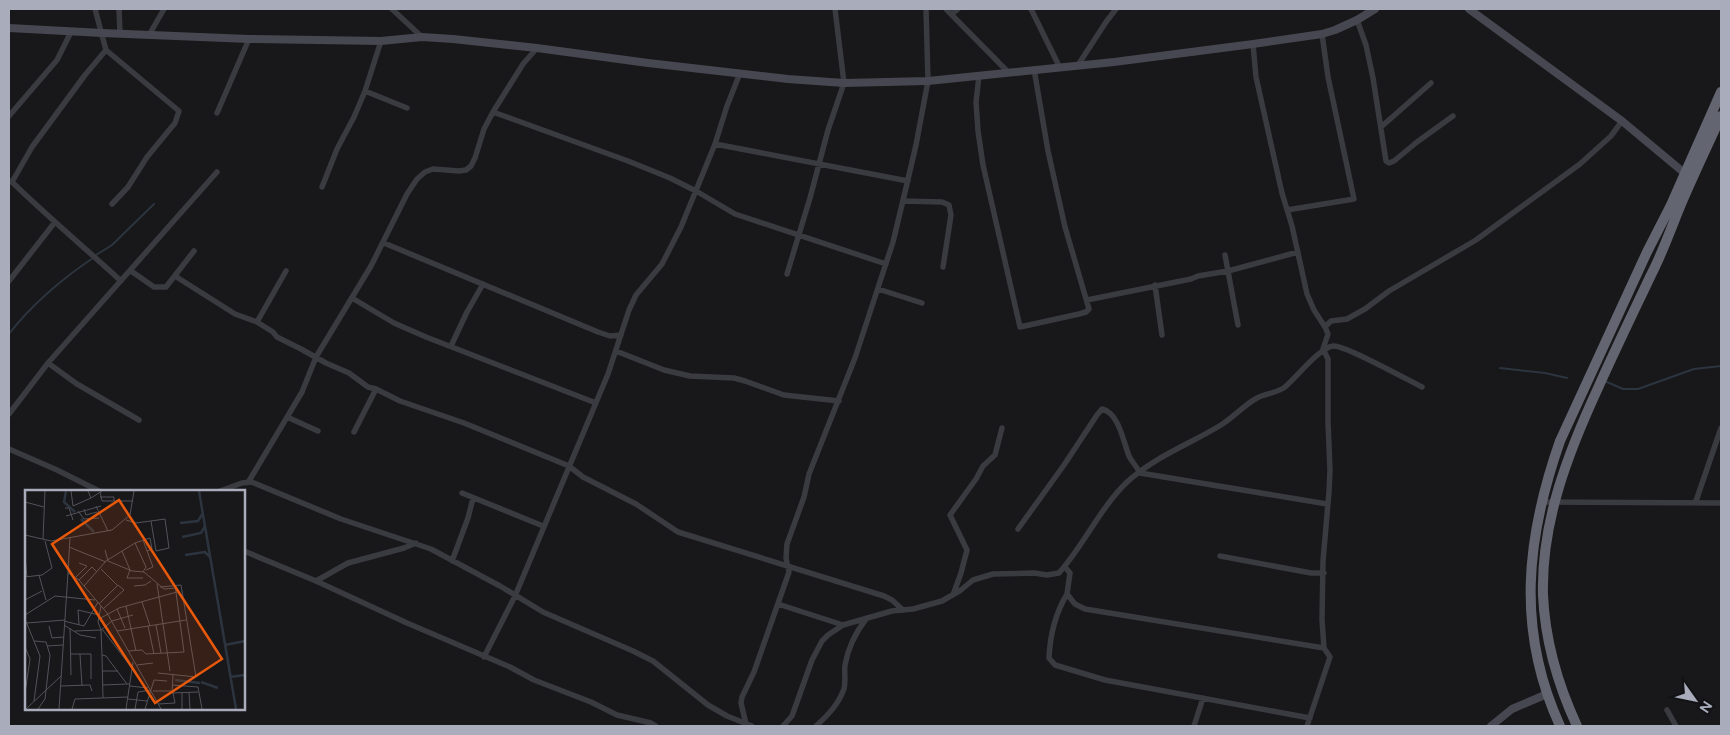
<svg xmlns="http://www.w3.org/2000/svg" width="1730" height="735" viewBox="0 0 1730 735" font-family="Figtree,sans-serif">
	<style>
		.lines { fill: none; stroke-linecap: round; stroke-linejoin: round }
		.stream { stroke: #2c353f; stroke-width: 2 }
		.street { stroke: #3a3a41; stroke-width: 5.5 }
		.secondary { stroke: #464750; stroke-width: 8 }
		.highway { stroke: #636671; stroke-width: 10 }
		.inset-river { fill: none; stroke: #2c353f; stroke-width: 2.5 }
		.inset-road { fill: none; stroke: #52535a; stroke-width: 1 }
		.view { fill: #e8590c; fill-opacity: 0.15; stroke: #e8590c; stroke-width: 2.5 }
		.inset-edge { fill: none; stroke: #a8acbb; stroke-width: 2.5 }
	</style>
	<rect width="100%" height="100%" fill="#18171a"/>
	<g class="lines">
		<path class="stream" d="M96 255 112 245 154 204
			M9 334C30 306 63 278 93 258
			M1500 368 1545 373 1567 378
			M1607 382 1623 389H1638L1694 369 1721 366"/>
		<path class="street" d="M95 9 106 50 179 111 175 123 147 157 128 187 112 204
			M119 9 120 34
			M392 9 422 37
			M946 9 1009 73
			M1031 9 1059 66
			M952 14 958 9
			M1357 20 1366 45 1373 78 1386 161 1389 163 1394 161 1417 142 1453 116
			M149 35 164 9
			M537 48 523 64 493 112 484 129 475 158 471 166 466 170 459 171 433 169 425 172 417 179 407 194 371 266 316 357 302 392 249 481 341 519 431 549 500 586 543 612 633 651 653 661 708 705 727 716 752 726
			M1078 65 1106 22 1116 9
			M979 76 976 102 978 131 983 165 1020 327 1079 314 1086 312 1089 309 1065 227 1048 151 1034 69
			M365 91 407 108
			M493 112 628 161 670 178 696 191 735 214 886 264
			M217 113 249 39
			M9 116 57 60 71 32
			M1381 127 1431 83
			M715 144 908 181
			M9 181 12 182C47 216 85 248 121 281
			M12 182 32 147 85 75 106 50
			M322 187 337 149 354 117 365 91 381 41
			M903 201 942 202 949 205 951 215 943 267
			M1287 210 1354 199 1328 77 1322 34
			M384 243 598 332 610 336 621 335
			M1225 255 1238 325
			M131 271 154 287H166L194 251
			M787 274 810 198 828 130 844 83 835 9
			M175 276 235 314 257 322 273 332 277 337 301 349 326 363 349 373 368 387 376 389 400 401 464 423 569 466 583 477 636 504 678 532 884 596 892 600 903 610
			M9 281 55 222
			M1155 285 1162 335
			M878 289 922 303
			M352 298 394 323 426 337 596 403
			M1087 300 1191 279 1198 276 1228 271 1298 252
			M257 322 286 271
			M1325 327 1331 321 1347 319 1365 309 1389 291 1476 240 1580 164 1611 136 1622 121
			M451 346 467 312 483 284
			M616 351 664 370 690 376 734 378 745 381 784 395 839 401
			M48 363 77 384 139 420
			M9 414 48 363 217 172
			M287 417 318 431
			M354 432 376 389
			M9 449 57 470 99 491
			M220 491 242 483 251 482
			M462 493 543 526
			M1696 501 1721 428
			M1541 502 1721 503
			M1018 529 1064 465 1097 415 1102 409C1119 413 1123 441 1129 456 1132 462 1137 467 1140 473L1327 504
			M244 551 316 581 407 623 510 667 534 680 591 702 617 715 651 723 656 726
			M1220 556 1311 573H1324
			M452 561 468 518 473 498
			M1065 567 1070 573 1067 594 1075 604 1085 609 1324 648 1322 620 1323 561 1329 492 1330 470 1328 422V359L1323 349 1328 334 1325 327 1314 310 1307 294 1292 226 1282 193 1256 77 1253 44
			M316 581 348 563 404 548 416 543
			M1067 594C1055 614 1050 635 1049 658L1055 665 1105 680 1310 718
			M953 595 961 573 967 550 950 515 976 479 983 466 995 455 1002 428
			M778 604 843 625
			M484 657 515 596 608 374 629 310 636 295 662 264 681 227 715 144 727 106 740 73
			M1667 710 1676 726
			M746 724 741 703 742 697 754 672 789 572 786 558 787 544 804 497 809 474 855 358 893 242 905 192 916 145 928 81 926 9
			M783 726 792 716 812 660 822 641 828 635 843 625 892 611 913 609 942 601 961 590 973 580 993 574 1034 573 1047 575 1059 573C1084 545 1100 508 1127 482 1154 457 1190 444 1221 425 1234 417 1244 405 1257 398 1266 393 1278 393 1285 387 1297 377 1319 348 1333 346 1343 344 1408 380 1422 387
			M816 726C828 715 838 705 844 689 846 681 844 673 845 665 848 648 856 632 866 619
			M1194 726 1203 698
			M1307 726 1330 657 1324 648"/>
		<path class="secondary" d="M1469 9 1622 121 1688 176
			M9 28 102 33 249 39 381 41 422 37 453 39 537 48 648 63 788 79 844 83 928 81 1114 62 1253 44 1322 34 1335 30 1357 20 1375 9
			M1491 726 1512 709 1547 694"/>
		<path class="highway" d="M1560 726C1516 630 1526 538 1560 441L1647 252 1671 205 1721 92
			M1577 726C1558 685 1545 640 1543 595 1541 522 1568 453 1598 388 1615 350 1633 313 1651 275 1662 254 1670 231 1679 209 1692 178 1707 147 1721 116"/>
	</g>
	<g transform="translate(25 490)">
		<rect width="220" height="220" fill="#18171a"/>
		<path class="inset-river" d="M41 1 39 12 50 22M174 1 211 219M56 29 69 42M155 33 173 31 178 23M157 47 176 43 180 36M160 65 180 62 185 67M200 155 220 151M205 187 220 185M150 190 175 193M176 192 193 198"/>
		<path class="inset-road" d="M46 1 48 16 66 8M63 1 66 8 77 1M75 2 77 11H108M75 7H89V11M0 12 19 17M71 16 83 41M40 18H44L48 30M59 19 61 25 72 22M53 21 59 29 74 28M41 26 76 16M101 30 111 33 140 29 144 58 131 61 126 31M0 45 26 51 87 40 105 25 109 1M45 47 43 83 54 90 82 123 136 219M18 49 20 1M118 50 128 77 121 80M110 53 125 48 127 59 122 61M44 57 81 72M80 60 83 71 107 81 119 82 139 99 151 98M97 61 105 80 102 88H118M0 67 2 87M76 79 92 95M14 85 21 110M0 87 17 85 27 78 20 51M51 87 62 76 54 73M54 90 67 77 72 82M132 94 145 181M59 96 81 71 110 53 121 77 118 82M109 96 120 95 126 91M0 110 17 101M117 112 125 136M74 114 93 95 99 100 78 119M101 116 111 161M92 119 100 138M0 125 30 106 70 110M0 129 15 166 9 211M74 129 94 118 152 102M39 131 59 136 73 112M2 133 40 130M39 135 55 145 71 148M54 135 53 120 74 125M131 135 136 163M24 136 27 148 39 147M123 136 129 164M45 138 46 185M77 139 107 178M50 141 76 140 73 132 76 116M92 141 161 130M9 151 21 152 25 165 20 209 13 219M22 156 38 155M0 157 5 169 0 203M103 161 117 160 121 164 159 162 150 95M45 164H66V189M55 164 57 196M77 165 78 208M112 175 128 173M77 181H93M133 183 171 187 156 95 135 97M148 185 147 203 173 202M105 194H102L81 166 77 165 76 140 87 131 108 125M78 195 102 194M147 195 173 197 177 219M35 196 65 195 67 201M105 196 123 198M128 201H146M157 203V219M164 203 165 219M103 209 122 211M133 214 150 213 148 203M1 219 36 186M34 219 43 83M47 219 50 209 103 207M101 219 108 172M110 219 113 202 126 200M120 219 129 190 142 191"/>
		<path class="view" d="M94 10 197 169 130 213 27 54Z"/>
		<rect width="220" height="220" class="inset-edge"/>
	</g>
	<rect width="1730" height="735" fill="none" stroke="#a8acbb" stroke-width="20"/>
	<g transform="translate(1695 700) rotate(123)" stroke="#131215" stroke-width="4" paint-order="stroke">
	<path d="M0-4L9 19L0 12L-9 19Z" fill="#a8acbb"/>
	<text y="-8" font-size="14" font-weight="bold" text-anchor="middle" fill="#a8acbb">N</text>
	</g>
</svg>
